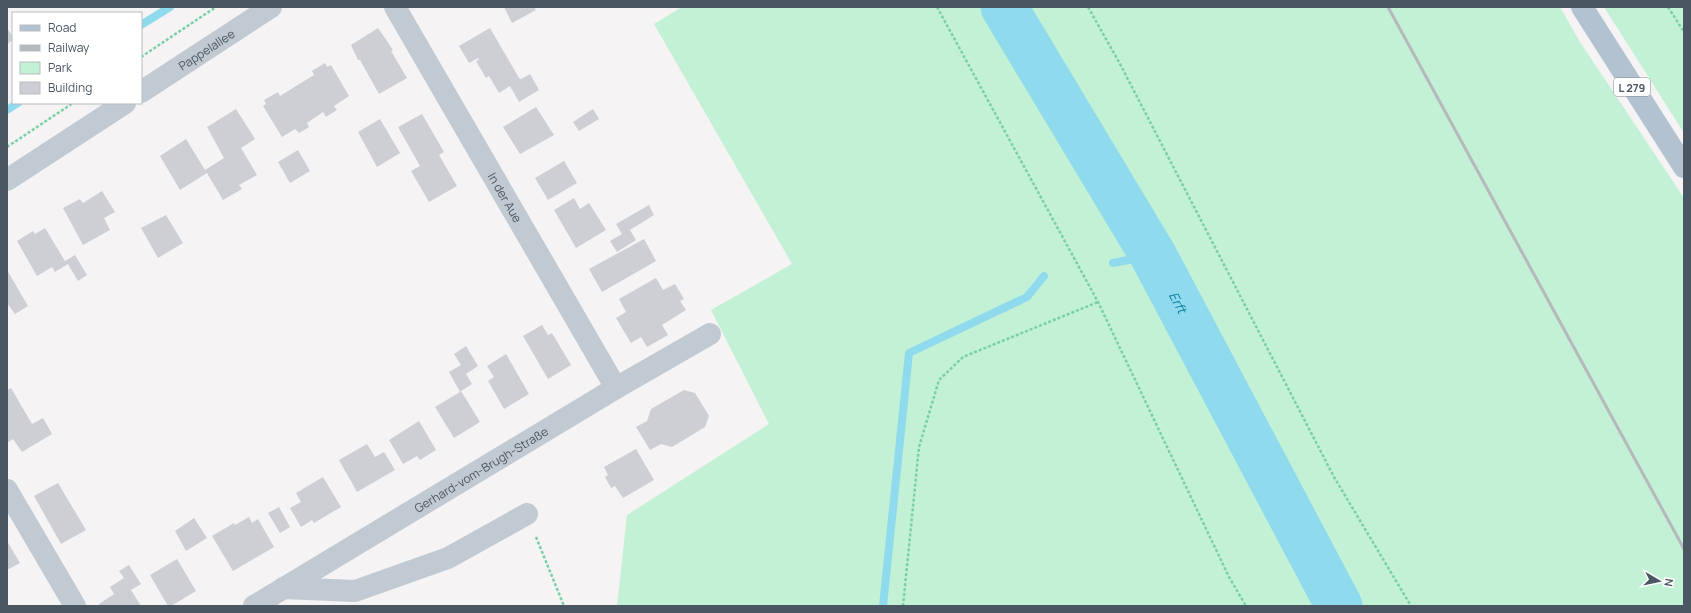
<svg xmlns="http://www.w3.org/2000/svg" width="1691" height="613" viewBox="0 0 1691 613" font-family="Manrope,sans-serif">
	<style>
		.green { fill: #c3f1d5 }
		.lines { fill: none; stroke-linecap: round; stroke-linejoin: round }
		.stream { stroke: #90daee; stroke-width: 8 }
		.river { stroke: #90daee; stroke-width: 47 }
		.building { fill: #cdcfd5 }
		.path { stroke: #7ad0a6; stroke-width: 2.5; stroke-dasharray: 3 2; stroke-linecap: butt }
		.minor { stroke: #c1cad2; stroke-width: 22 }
		.major { stroke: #b3c2d1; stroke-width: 22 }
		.rail { stroke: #b5b8bd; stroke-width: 3 }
		.labels { text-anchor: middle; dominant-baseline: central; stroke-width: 3.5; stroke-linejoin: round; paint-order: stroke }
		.shield { fill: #fff; stroke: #808990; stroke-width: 1 }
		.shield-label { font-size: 11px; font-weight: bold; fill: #4a5661 }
		.street-label { font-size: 12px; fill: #4a5661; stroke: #fff }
		.water-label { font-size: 13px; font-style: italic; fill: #0c7c9b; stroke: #fff }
	</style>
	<rect width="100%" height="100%" fill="#f5f3f3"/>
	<path class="green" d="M682 7H980L1157 277 1233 421 1268 498 1325 606H617L627 515 769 424 711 310 792 264 654 24Z
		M1030 7H1560L1580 42 1684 198V606H1353Z
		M1604 7H1684V133Z"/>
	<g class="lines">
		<path class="stream" d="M141 25 170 7
			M7 110 18 103
			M1113 263 1153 255
			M883 606 909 353 1027 297 1044 276"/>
		<path class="river" id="s1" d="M1004 7 1153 255 1339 606"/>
	</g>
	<path class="building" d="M504 7H534L536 10 512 23Z
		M7 28 13 37V40L7 44Z
		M378 28 393 50 391 51 407 78 379 94 360 60H358L351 45Z
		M490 28 519 78 521 79 530 74 539 90 519 102 510 86 499 93 489 76 486 78 476 61 479 60 478 58 469 63 459 46Z
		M325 63 327 67 331 65 349 96 334 106 337 110 326 117 323 112 307 123 309 127 299 133 295 129 282 137 263 106 266 104 264 100 278 92 280 96 296 86 314 75 312 71Z
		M536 107 554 135 520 154 503 127Z
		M236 109 255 139 241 148 257 175 239 185 242 189 223 200 207 173 180 190 160 156 186 139 205 170 224 158 207 127Z
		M593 109 599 119 579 131 573 122Z
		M422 114 444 152 439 155 457 186 429 202 411 171 420 166 398 127Z
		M380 119 400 153 377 167 358 132Z
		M298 150 310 171 290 183 278 162Z
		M564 161 577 183 548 200 535 178Z
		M102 191 115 212 104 218 110 230 83 245 63 208 80 199 83 203Z
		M574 198 580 209 589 203 606 230 576 248 554 210Z
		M649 205 654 215 630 230 636 240 617 252 610 241 622 234 616 224Z
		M166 215 183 243 158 258 141 228Z
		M45 228 65 261 75 255 87 275 78 281 68 264 55 272 52 267 37 276 17 241 33 231 35 234Z
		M644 239 656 261 602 292 589 269Z
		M7 270 28 306 15 314 7 303Z
		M656 278 663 290 675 284 684 299 680 301 686 310 662 325 668 335 647 347 641 337 631 343 616 318 626 312 619 299Z
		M542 325 548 335 552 333 571 365 548 379 523 336Z
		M466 346 478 366 466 374 472 384 461 391 480 422 454 438 435 407 460 392 449 372 461 365 454 354Z
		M506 354 529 394 504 409 488 381 494 377 487 366Z
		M11 388 32 424 43 418 52 434 22 452 13 439 7 443V390Z
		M684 390 695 393 709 416 705 427 672 447 661 444 650 450 636 427 647 421 651 409Z
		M419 421 436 450 420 460 417 456 403 464 389 440Z
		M367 444 375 457 384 452 395 470 357 492 339 460Z
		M636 449 654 480 623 498 615 486 611 488 605 477 608 475 604 467Z
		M323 477 341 507 314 523 312 520 301 527 290 508 301 502 296 493Z
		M58 483 86 530 61 544 34 496Z
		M279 507 290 527 280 533 268 513Z
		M249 517 252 523 258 519 274 547 233 571 212 536 234 523 235 525Z
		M194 518 207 538 186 551 175 531Z
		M7 541 20 563 7 570Z
		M177 559 196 591 171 606H168L150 575Z
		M129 565 141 584 131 590 141 606H100L99 604 114 594 110 587 124 578 119 571Z"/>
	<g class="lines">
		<path class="path" d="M937 7 1098 302 1229 577 1246 606
			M1088 7 1119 62 1334 477 1411 606
			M1668 7 1684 32
			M141 57 216 7
			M7 147 73 103
			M536 537 564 606
			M903 606 919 447 939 380 963 357 1098 302"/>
		<g class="minor">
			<path id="s2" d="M395 7 616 388"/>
			<path id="s3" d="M141 92 271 7"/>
			<path d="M7 180 125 103"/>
			<path d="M7 490 75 606"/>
			<path d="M283 588 355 591 448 558 527 514"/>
			<path id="s4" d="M254 606 616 388 710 334"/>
		</g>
		<path class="major" d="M1582 7 1684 167"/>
		<path class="rail" d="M1388 7 1684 549"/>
	</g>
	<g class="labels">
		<rect class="shield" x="1614" y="78" width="36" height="18" rx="3"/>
		<g class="shield-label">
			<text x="1632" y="87">L 279</text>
		</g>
		<g class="street-label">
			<text stroke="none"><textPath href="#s3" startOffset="78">Pappelallee</textPath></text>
			<text stroke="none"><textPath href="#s2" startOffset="220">In der Aue</textPath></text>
			<text stroke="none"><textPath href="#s4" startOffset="265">Gerhard-vom-Brugh-Straße</textPath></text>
		</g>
		<g class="water-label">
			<text stroke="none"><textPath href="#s1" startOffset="343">Erft</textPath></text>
		</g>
	</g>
	<rect width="1691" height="613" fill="none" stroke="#4a5661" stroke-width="16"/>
	<rect x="12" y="12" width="130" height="92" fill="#ffffff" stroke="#b7bbc0"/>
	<rect x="20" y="25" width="20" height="6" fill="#b3c2d1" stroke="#b7bbc0"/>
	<text x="48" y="32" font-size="12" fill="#4a5661">Road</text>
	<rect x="20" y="45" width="20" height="6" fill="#b5b8bd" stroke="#b7bbc0"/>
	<text x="48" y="52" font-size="12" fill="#4a5661">Railway</text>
	<rect x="20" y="62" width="20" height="12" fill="#c3f1d5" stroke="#b7bbc0"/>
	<text x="48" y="72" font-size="12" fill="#4a5661">Park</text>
	<rect x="20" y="82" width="20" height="12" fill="#cdcfd5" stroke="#b7bbc0"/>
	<text x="48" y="92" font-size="12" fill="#4a5661">Building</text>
	<g transform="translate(1659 581) rotate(99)" stroke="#ffffff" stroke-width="3" paint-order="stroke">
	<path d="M0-3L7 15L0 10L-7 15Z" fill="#4a5661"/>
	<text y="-6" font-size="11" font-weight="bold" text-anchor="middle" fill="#4a5661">N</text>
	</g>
</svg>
